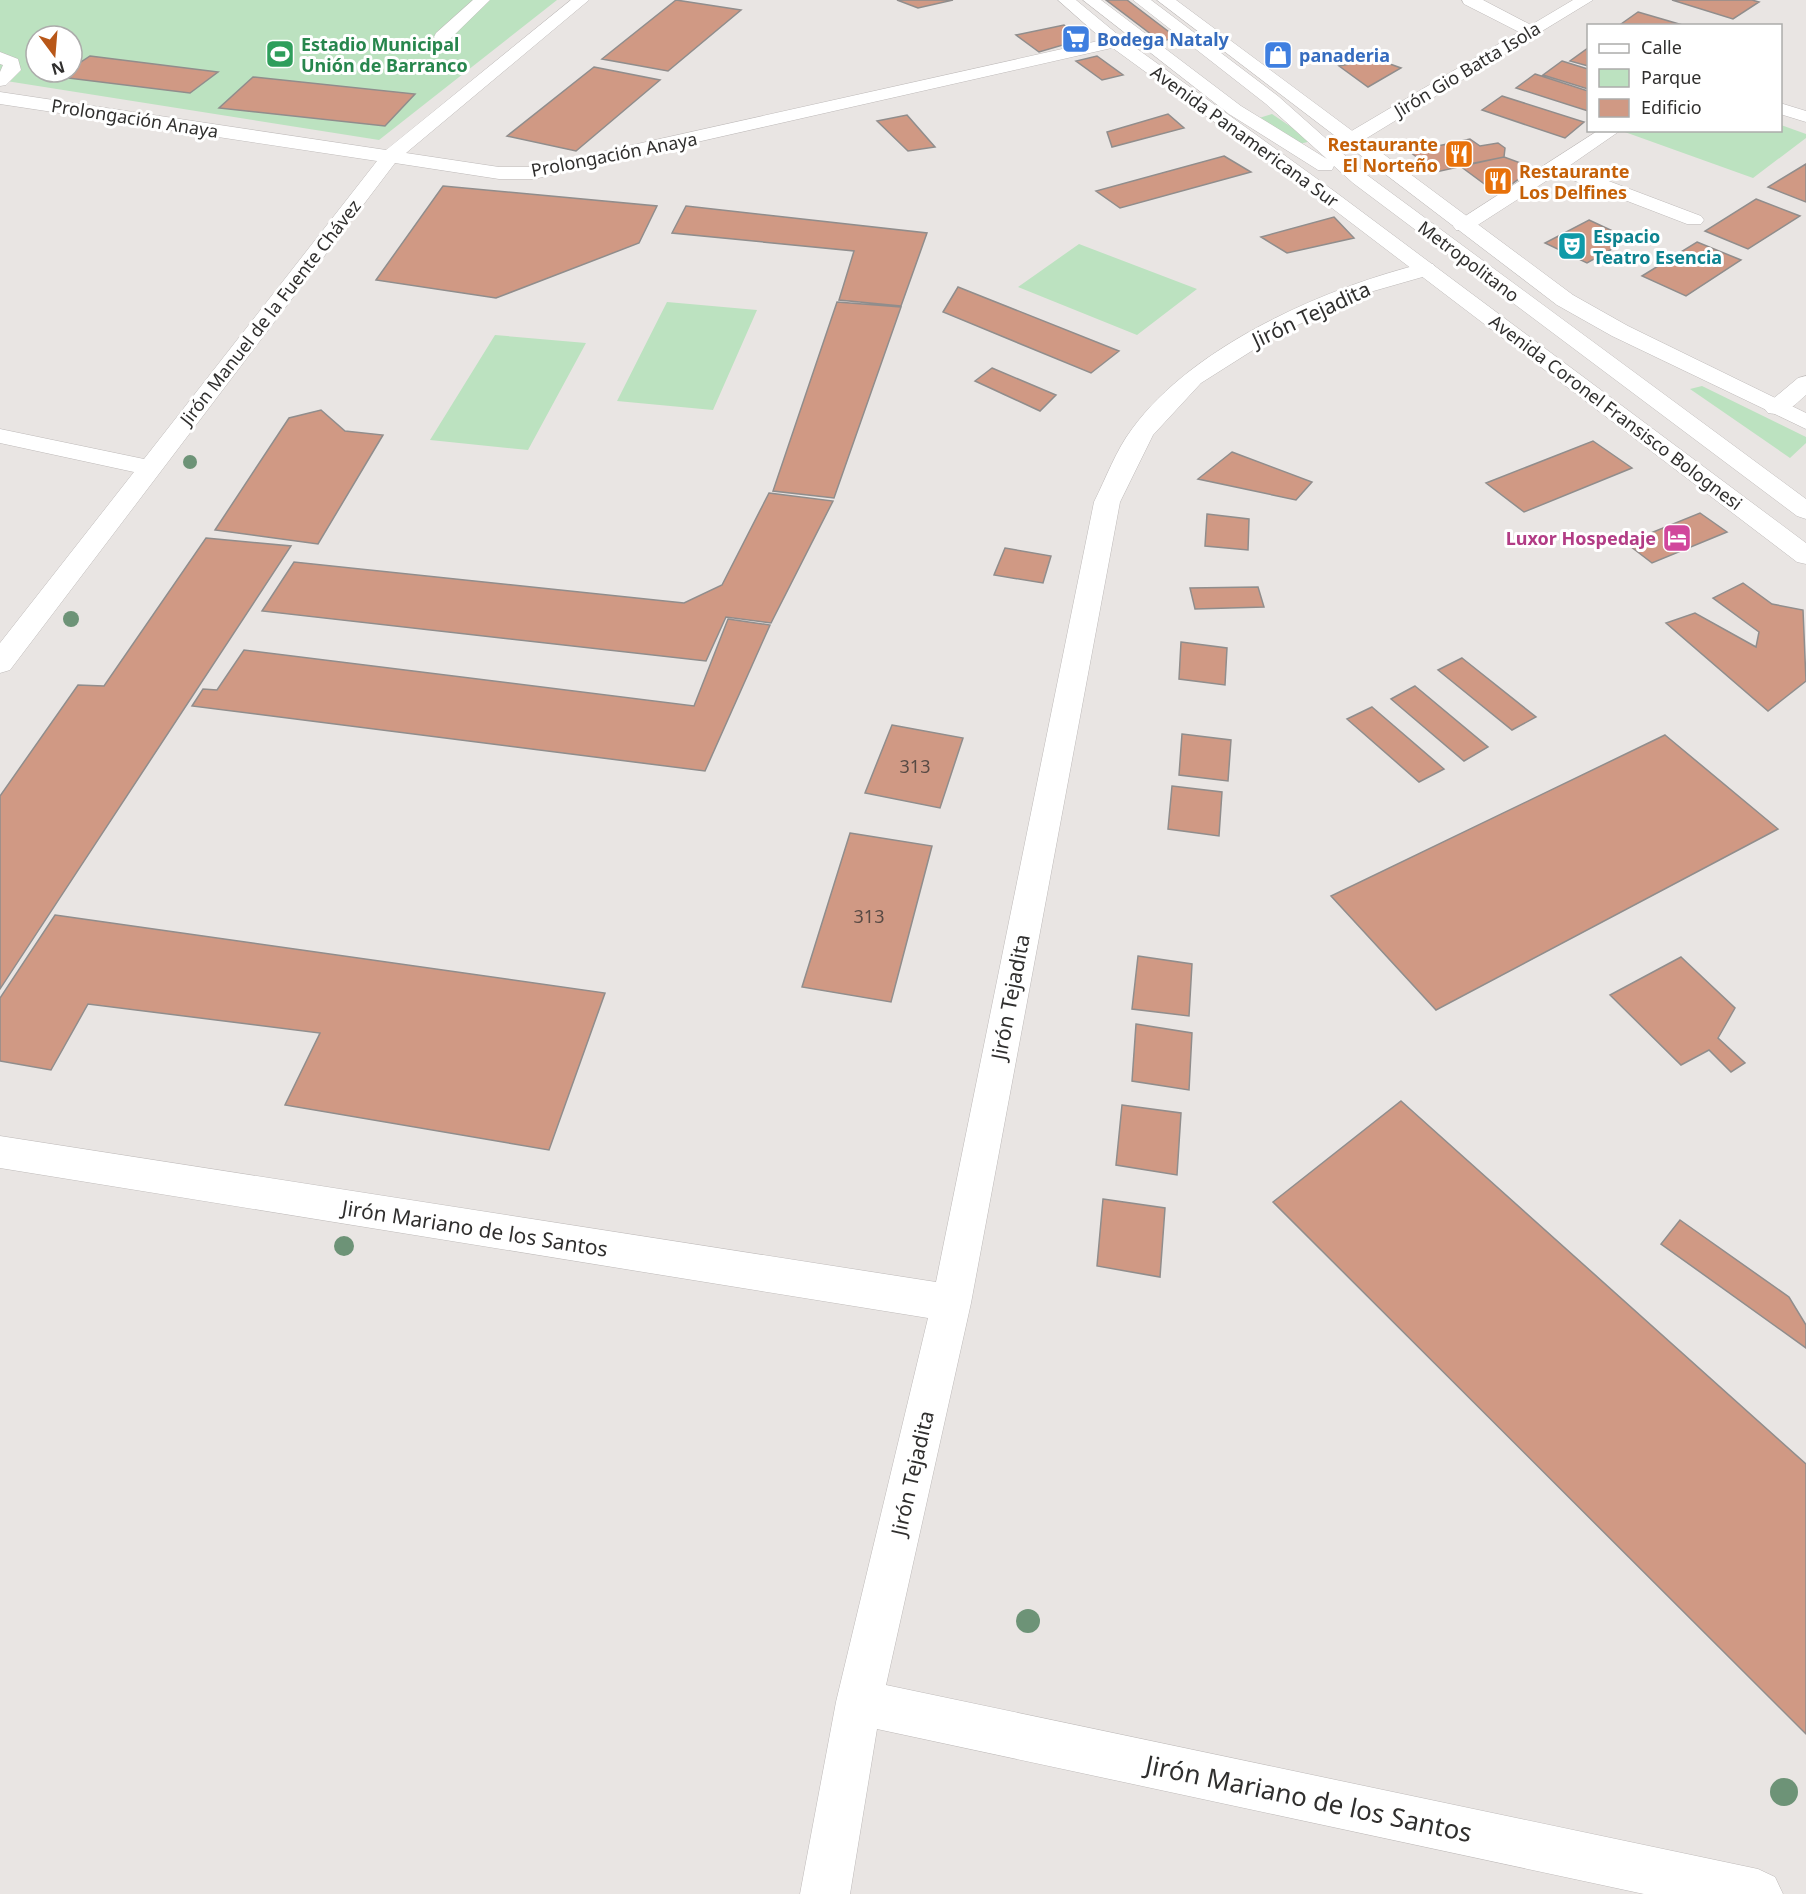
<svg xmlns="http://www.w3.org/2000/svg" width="1806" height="1894" viewBox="0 0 1806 1894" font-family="'Noto Sans',sans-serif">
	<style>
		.green { fill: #bce2c0; fill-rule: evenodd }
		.building { fill: #d09984; stroke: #908d8c; stroke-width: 1.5 }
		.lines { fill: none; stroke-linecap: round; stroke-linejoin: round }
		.service-casing { stroke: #bebab9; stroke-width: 1 }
		.minor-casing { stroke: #bebab9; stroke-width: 1 }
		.primary-casing { stroke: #bebab9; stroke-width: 1 }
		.service { fill: #fff; fill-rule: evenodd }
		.minor { fill: #fff; fill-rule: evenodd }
		.primary { fill: #fff; fill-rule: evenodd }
		.tree { fill: #6d9377 }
		.labels { text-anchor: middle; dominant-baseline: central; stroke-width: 6; stroke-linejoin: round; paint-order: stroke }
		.far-shop-label { font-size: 18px; font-weight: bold; fill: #366cbe; stroke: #fff; text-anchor: start }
		.far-leisure-label { font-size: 18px; font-weight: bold; fill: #27864d; stroke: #fff; text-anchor: start }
		.far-street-label { font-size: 18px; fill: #302f2e; stroke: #fff }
		.far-food-label { font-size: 18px; font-weight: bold; fill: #c56008; stroke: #fff; text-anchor: end }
		.far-culture-label { font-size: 18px; font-weight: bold; fill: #0d838f; stroke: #fff; text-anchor: start }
		.far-hotel-label { font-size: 18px; font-weight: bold; fill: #b23c85; stroke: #fff; text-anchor: end }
		.number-label { font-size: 18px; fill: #584a44 }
		.street-label { font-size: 21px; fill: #302f2e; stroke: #fff }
		.near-street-label { font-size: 26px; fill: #302f2e; stroke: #fff }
	</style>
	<rect width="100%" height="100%" fill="#e9e5e3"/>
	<path class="green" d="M0 0H557L379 140 0 80ZM36 36H72V72H36Z
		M1272 114 1312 141 1299 144 1259 118Z
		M1781 125 1806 134V138L1753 178 1622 131 1780 130Z
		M1079 244 1197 289 1137 335 1018 287Z
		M667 302 757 310 713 410 617 401Z
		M495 335 586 343 528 450 430 440Z
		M1702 386 1806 437V443L1790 458 1690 389Z"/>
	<path class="building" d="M676 0 741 10 668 71 602 59Z
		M897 0H953L918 8Z
		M1106 0H1127L1177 38 1160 41Z
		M1672 0H1752L1759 2 1733 19Z
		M1638 12 1686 26 1621 24Z
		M1064 25 1080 36V40L1039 52 1016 35Z
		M1588 48V66L1570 61Z
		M90 56 218 72 190 93 60 77 67 72H72V68Z
		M1097 56 1123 75 1102 80 1076 61Z
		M1376 59 1401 68 1368 87 1339 66Z
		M1562 61 1588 69V89L1543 75Z
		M594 67 660 80 576 151 507 136Z
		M1535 74 1588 91V111L1516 88Z
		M253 77 415 94 385 126 219 108Z
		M1502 96 1584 122 1565 138 1482 110Z
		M1168 114 1184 128 1112 147 1107 132Z
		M907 115 935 147 908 151 877 121Z
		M1470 139 1480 146 1498 143 1505 148 1504 157 1436 172 1410 152Z
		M1224 156 1251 172 1120 208 1096 191Z
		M1504 157 1534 168 1498 194 1460 166Z
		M1806 164V202L1768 187Z
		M443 186 657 206 639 243 496 298 376 280Z
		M1756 199 1800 216 1748 249 1705 231Z
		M686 206 927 233 901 306 839 300 854 251 672 233Z
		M1334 217 1354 238 1287 253 1261 237Z
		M1589 220 1630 239 1587 263 1545 243Z
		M1697 242 1741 260 1686 296 1642 276Z
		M958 287 1119 351 1091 373 943 312Z
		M837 302 901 307 834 498 773 491Z
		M992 368 1056 395 1040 411 975 381Z
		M321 410 345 431 383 435 318 544 215 530 289 418Z
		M1593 441 1632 468 1524 512 1486 483Z
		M1232 452 1312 482 1296 500 1198 479Z
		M769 493 833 501 771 623 726 617 706 661 262 611 294 562 684 603 722 585Z
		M1700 513 1727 532 1652 563 1626 543Z
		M1207 514 1249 519 1248 550 1205 546Z
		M206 538 291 546 0 989V796L78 685 104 686Z
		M1005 548 1051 556 1043 583 994 575Z
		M1743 583 1772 604 1803 610 1806 681 1768 711 1666 623 1695 613 1756 647 1759 632 1713 598Z
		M1258 587 1264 607 1195 609 1190 588Z
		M728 619 770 625 705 771 192 706 203 689 217 690 244 650 694 706Z
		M1181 642 1227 648 1225 685 1179 679Z
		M1462 658 1536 717 1512 730 1438 670Z
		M1415 686 1488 747 1464 761 1391 699Z
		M1372 707 1444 769 1419 782 1347 719Z
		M892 725 963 738 940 808 865 793Z
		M1182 734 1231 740 1228 781 1179 775Z
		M1665 735 1778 829 1436 1010 1331 896Z
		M1172 786 1222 792 1219 836 1168 829Z
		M850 833 932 846 891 1002 802 987Z
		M55 915 605 993 549 1150 285 1105 320 1033 88 1004 51 1070 0 1061V998Z
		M1138 956 1192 964 1189 1016 1132 1009Z
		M1681 957 1735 1008 1718 1038 1745 1063 1731 1072 1709 1050 1681 1065 1610 995Z
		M1136 1024 1192 1033 1189 1090 1132 1081Z
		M1401 1101 1806 1464V1734L1273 1202Z
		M1122 1105 1181 1113 1177 1175 1116 1165Z
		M1103 1199 1165 1208 1160 1277 1097 1266Z
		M1680 1220 1789 1297 1806 1325V1348L1661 1244Z"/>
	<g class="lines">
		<g class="service-casing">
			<path id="service" d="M473 0H490L448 41H436L434 37 436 33Z
				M1083 0H1101L1241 106 1327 159 1266 104 1133 0H1151L1278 96 1367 175 1806 499V519L1797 516 1353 183 1334 166 1332 170H1318L1229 114Z
				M0 52 18 59 21 70 6 85 0 86V72L3 65 0 64Z
				M1780 103 1806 111V122L1780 114Z
				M1599 130H1621L1569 166 1701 216 1704 220 1701 224H1687L1557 174 1470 230H1456L1453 226 1456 222Z"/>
		</g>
		<g class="minor-casing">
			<path id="minor" d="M571 0H589L406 153 499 167H534L1116 37 1122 38 1125 42 1122 46 1116 47 534 179H499L395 163 10 670 0 673V643L134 472 0 443V429L144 459 377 161 0 104V92L386 150Z
				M1462 0H1483L1531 25 1573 0H1593L1357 144H1343L1340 140 1343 136 1519 32 1464 4Z
				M1425 263 1433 264 1436 269 1433 274 1370 292 1280 333 1201 383 1153 435 1120 502 971 1303 886 1685 1758 1869 1775 1877 1783 1894H1644L877 1729 850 1894H800L836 1702 928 1318 0 1168V1136L936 1282 1094 502C1106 478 1116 450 1132 429 1193 345 1327 287 1425 263Z
				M1806 376V395C1794 405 1785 417 1768 413L1764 408 1768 403 1798 378Z"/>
		</g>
		<g class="primary-casing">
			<path id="primary" d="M1058 0H1076L1122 38 1334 191 1806 543V564L1797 562 1320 199 1110 46Z
				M1157 0H1176L1573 295 1628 326 1806 413V429L1612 336 1557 305Z"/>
		</g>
		<use href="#service" class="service"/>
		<use href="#minor" class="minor"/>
		<use href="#primary" class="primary"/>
	</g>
	<g class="tree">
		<circle cx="190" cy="462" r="7"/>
		<circle cx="71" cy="619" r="8"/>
		<circle cx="344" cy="1246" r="10"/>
		<circle cx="1028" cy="1621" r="12"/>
		<circle cx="1784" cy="1792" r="14"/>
	</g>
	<defs>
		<g id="supermarket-square" transform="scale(1.5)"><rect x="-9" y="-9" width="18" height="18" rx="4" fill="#3f7fe0" stroke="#fff"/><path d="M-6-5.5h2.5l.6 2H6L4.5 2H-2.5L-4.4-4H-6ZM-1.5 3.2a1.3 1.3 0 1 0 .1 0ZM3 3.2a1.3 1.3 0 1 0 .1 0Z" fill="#fff"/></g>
		<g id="stadium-square" transform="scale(1.5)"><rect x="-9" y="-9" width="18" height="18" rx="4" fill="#2e9e5b" stroke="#fff"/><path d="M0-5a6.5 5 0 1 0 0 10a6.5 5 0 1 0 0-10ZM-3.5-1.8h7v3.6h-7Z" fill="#fff"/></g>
		<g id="shop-square" transform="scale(1.5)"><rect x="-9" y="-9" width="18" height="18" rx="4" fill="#3f7fe0" stroke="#fff"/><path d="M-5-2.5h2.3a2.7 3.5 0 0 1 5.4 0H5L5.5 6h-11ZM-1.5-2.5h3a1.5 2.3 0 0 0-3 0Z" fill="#fff"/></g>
		<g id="restaurant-square" transform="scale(1.5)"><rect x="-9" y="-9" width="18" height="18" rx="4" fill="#e8710a" stroke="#fff"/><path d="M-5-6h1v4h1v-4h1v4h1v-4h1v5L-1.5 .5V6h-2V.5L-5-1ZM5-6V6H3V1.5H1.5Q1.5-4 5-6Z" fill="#fff"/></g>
		<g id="theatre-square" transform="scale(1.5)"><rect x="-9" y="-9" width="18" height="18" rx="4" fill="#0f9aa8" stroke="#fff"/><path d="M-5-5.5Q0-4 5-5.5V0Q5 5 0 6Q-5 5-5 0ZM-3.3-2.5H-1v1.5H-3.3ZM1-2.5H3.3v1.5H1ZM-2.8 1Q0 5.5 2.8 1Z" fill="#fff"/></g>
		<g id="hotel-square" transform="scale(1.5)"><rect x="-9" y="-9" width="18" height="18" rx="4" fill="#d1479c" stroke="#fff"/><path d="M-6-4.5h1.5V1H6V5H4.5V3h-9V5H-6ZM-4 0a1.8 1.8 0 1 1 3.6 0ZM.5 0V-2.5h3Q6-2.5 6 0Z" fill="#fff"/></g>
	</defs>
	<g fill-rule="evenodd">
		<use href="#supermarket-square" x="1076" y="39"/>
		<use href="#stadium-square" x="280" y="54"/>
		<use href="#shop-square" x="1278" y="55"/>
		<use href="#restaurant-square" x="1459" y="154"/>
		<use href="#restaurant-square" x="1498" y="181"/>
		<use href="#theatre-square" x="1572" y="246"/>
		<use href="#hotel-square" x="1677" y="538"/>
	</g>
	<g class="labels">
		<g class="far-shop-label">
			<text x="1097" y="39">Bodega Nataly</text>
			<text x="1299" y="55">panaderia</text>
		</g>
		<g class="far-leisure-label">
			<text x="301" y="44">Estadio Municipal<tspan x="301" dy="21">Unión de Barranco</tspan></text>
		</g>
		<g class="far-street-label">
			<text transform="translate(1467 69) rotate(-31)">Jirón Gio Batta Isola</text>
			<text transform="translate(135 118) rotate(9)">Prolongación Anaya</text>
			<text transform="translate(1245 136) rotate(36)">Avenida Panamericana Sur</text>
			<text transform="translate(614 154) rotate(-11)">Prolongación Anaya</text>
			<text transform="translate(1469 261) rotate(37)">Metropolitano</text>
			<text transform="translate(270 312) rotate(-52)">Jirón Manuel de la Fuente Chávez</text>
			<text transform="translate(1616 412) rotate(37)">Avenida Coronel Fransisco Bolognesi</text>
		</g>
		<g class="far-food-label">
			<text x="1438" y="144">Restaurante<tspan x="1438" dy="21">El Norteño</tspan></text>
			<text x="1519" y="171" text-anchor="start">Restaurante<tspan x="1519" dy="21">Los Delfines</tspan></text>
		</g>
		<g class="far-culture-label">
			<text x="1593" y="236">Espacio<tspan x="1593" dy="21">Teatro Esencia</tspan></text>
		</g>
		<g class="far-hotel-label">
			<text x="1656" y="538">Luxor Hospedaje</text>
		</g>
		<g class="number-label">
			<text x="915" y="766">313</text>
			<text x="869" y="916">313</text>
		</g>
		<g class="street-label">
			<text transform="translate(1311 314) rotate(-25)">Jirón Tejadita</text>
			<text transform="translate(1010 997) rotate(-79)">Jirón Tejadita</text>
			<text transform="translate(475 1228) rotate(9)">Jirón Mariano de los Santos</text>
			<text transform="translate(912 1473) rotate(-77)">Jirón Tejadita</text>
		</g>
		<g class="near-street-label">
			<text transform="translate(1309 1798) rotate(12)">Jirón Mariano de los Santos</text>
		</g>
	</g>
	<rect x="1587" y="24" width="195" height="108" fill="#ffffff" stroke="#acacab" stroke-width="1.5"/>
	<rect x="1599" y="44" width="30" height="9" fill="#ffffff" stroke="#acacab" stroke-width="1.5"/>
	<text x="1641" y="54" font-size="18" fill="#302f2e">Calle</text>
	<rect x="1599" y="69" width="30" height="18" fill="#bce2c0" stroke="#acacab" stroke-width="1.5"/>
	<text x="1641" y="84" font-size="18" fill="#302f2e">Parque</text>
	<rect x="1599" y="99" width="30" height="18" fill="#d09984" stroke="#acacab" stroke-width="1.5"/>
	<text x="1641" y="114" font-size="18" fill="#302f2e">Edificio</text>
	<g transform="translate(54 54) rotate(164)"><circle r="28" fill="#ffffff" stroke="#acacab" stroke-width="1.5"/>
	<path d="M0-4.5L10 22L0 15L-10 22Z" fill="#b85718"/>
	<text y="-9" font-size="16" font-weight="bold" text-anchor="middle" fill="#302f2e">N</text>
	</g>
</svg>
